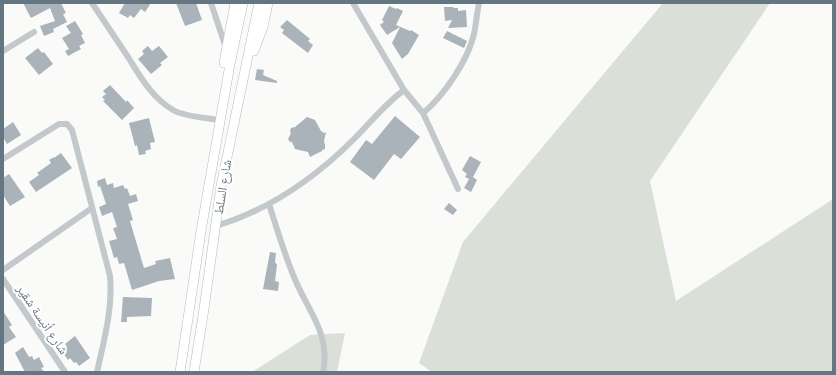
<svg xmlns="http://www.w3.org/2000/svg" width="836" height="375" viewBox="0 0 836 375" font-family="Lato,'Noto Naskh Arabic',sans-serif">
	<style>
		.green { fill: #dadfd7 }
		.building { fill: #aab3b9 }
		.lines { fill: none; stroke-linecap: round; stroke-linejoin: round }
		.primary-casing { stroke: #b5babe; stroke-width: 10 }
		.minor { stroke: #c3c8cc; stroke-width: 6 }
		.primary { stroke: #fff; stroke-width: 9 }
		.labels { text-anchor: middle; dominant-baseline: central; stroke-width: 4; stroke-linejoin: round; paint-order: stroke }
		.street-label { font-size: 13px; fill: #657683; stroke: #fff }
	</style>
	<rect width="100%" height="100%" fill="#fafaf8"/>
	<path class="green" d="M663 3H770L650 181 676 301 833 199V372H432L419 363 463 242Z
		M345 333 337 372H252L310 335Z"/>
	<path class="building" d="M23 3H61L66 13 63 14 67 22 53 29 54 32 44 36 40 26 55 21 50 8 31 18Z
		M125 3H151L145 12 141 9 134 18 130 15 128 18 119 13Z
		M176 3H196L202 20 185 26Z
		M389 6 396 9 397 8 403 11 396 25 410 31 411 30 419 35 408 54 402 59 392 43 400 27 387 35 380 25 384 22 382 20Z
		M444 7H453L454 8H458V11L466 10 467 27 448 28 452 20 445 21Z
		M287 20 310 39 308 41 313 45 308 53 282 33 284 30 280 27Z
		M75 21 83 34 81 35 85 43 79 46 81 49 68 56 65 51 69 49 62 38 71 33 66 26Z
		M447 31 467 41 464 48 443 38Z
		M148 46 152 51 159 46 168 57 160 63 162 65 151 74 138 59 144 54 142 51Z
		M38 48 42 53 44 52 53 64 39 75 25 58Z
		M257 69 264 70 263 75 277 81V83L255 80Z
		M110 85 126 102 127 100 134 108 122 120 103 101 105 100 102 97 106 94 103 91Z
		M395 116 420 137 401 159 394 154 374 180 350 162 366 140 372 144Z
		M307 117 315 120 321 131 324 133 326 132 324 141 325 145V149L322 150V151L310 157 308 152 295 149 292 142H290L288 139 291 133 290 132 291 128 295 127Z
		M149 118 155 142 150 143 151 149 145 151 146 154 139 155 137 145 135 146 129 123Z
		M13 122 21 135 7 144 3 137V129Z
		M61 153 72 168 36 192 29 182 39 175 37 173 51 163 49 160 54 157V158Z
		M470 156 481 162 473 177 477 180 471 192 464 188 469 179 465 177 467 174 462 170Z
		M9 174 25 197 10 206 3 195V178Z
		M105 178 107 185 113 183 114 188 123 185 125 189 127 188 130 196 136 194 138 201 128 204 133 220 130 221 144 268 156 264 155 261 170 258 175 279 159 281 132 290 124 263 119 264 117 257 114 258 109 241 117 239 113 228 117 227 112 212 102 216 99 207 106 204 100 186 98 187 97 181Z
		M449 203 457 210 453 215 444 209Z
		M270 252 276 253 275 262 277 265 275 281 279 282 278 291 263 289Z
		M123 297 152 298 151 316 127 317V322H121Z
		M3 311 12 325 9 327 16 337 3 345Z
		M75 336 90 358 79 366 76 362 74 363 70 358 68 360 61 350 67 346 65 344Z
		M23 347 29 357 32 356 34 360 39 357 44 367 41 368 44 372H25L15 353Z"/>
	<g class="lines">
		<g class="primary-casing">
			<path id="primary" d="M254 51 263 27 268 3
				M224 63 235 3
				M180 372 201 231 230 64 243 3
				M194 372 204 309 221 186 259 3"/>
		</g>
		<path class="minor" d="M92 3C104 21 116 39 128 57 140 76 152 98 173 110 185 117 208 118 221 120
			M211 3 226 48
			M353 3 404 90
			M3 51 34 32
			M423 113 458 189
			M3 159 59 124H67L72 130 110 276C113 309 104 340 97 372
			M269 204C277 229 284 253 294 277 307 310 331 333 323 372
			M216 226C269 210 315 178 354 139 371 122 385 104 404 90L423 113C444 96 468 60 474 34 476 24 477 13 479 3
			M3 270 92 208
			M3 279 65 372"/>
		<use href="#primary" class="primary"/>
	</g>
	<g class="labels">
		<g class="street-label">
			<text transform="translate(222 187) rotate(-81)">شارع السلط</text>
			<text transform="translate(43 319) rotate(56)">شارع أنيسة شقير</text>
		</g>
	</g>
	<rect width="836" height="375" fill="none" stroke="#657683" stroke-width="8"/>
</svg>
